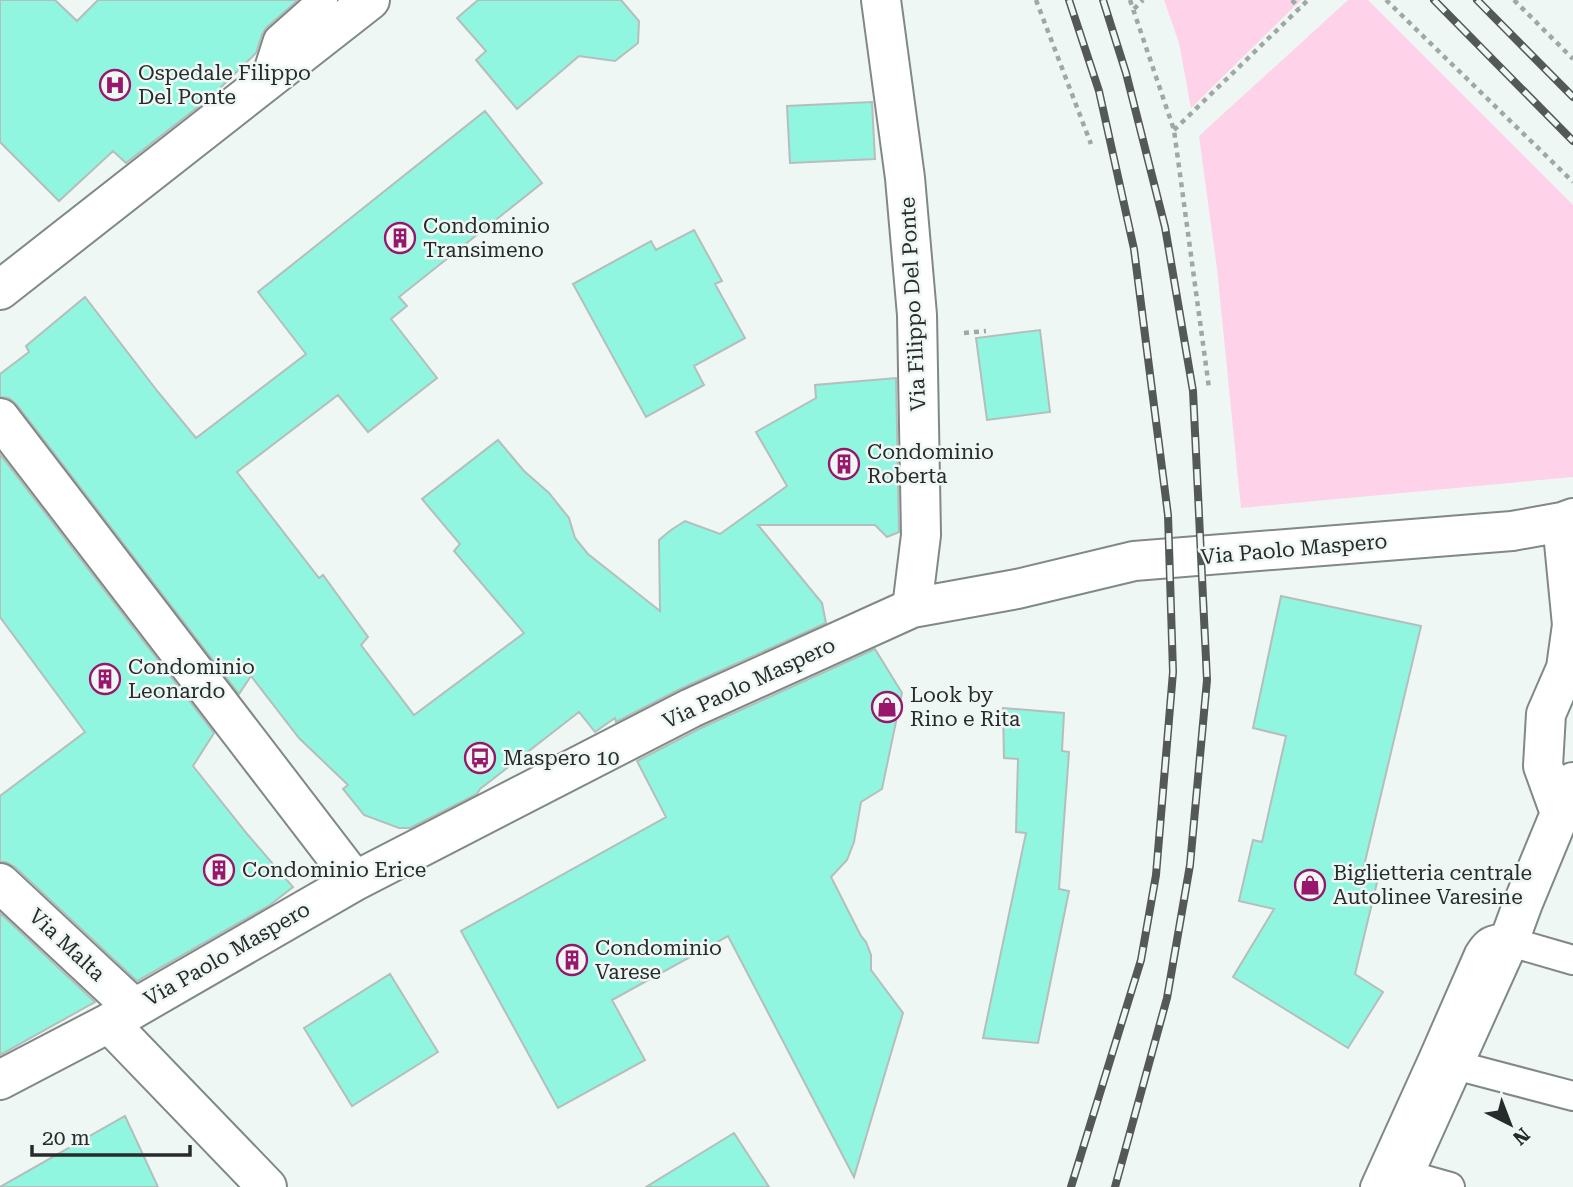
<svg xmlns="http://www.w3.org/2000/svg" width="1573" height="1187" viewBox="0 0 1573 1187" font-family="'Roboto Serif',serif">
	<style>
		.green { fill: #fed3e9 }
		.building { fill: #90f6e0; stroke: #b6bebc; stroke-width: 2 }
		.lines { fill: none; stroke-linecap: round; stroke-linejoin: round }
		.lane-casing { stroke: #818987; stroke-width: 32 }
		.street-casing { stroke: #818987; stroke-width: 42 }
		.path { stroke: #a0a7a5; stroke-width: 4.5; stroke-dasharray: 5 5; stroke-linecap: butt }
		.lane { stroke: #fff; stroke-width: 28 }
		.street { stroke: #fff; stroke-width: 38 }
		.rail-casing { stroke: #545958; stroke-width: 8 }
		.rail { stroke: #eef7f4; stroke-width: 5; stroke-dasharray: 16; stroke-linecap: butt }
		.labels { text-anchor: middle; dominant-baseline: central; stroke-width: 5; stroke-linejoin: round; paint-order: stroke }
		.poi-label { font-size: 21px; fill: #282b2b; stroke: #eef7f4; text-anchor: start }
		.street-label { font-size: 21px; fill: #282b2b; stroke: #eef7f4 }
	</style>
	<rect width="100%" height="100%" fill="#eef7f4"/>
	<path class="green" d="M1164 0H1301L1191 108 1179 43Z
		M1348 0H1368L1573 205V477L1241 508 1217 269 1199 136Z"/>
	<path class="building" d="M0 0H55L77 21 98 0H298L266 28 262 35 256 53 212 96 126 163 113 151 59 201 0 142Z
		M478 0H621L639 21 638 43 615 61 579 56 517 109 476 60 486 51 457 18Z
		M872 102 875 159 790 163 787 106Z
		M485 111 542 183 399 297 407 306 391 319 437 378 368 432 338 395 237 472 319 578 323 575 368 637 361 645 414 715 524 633 454 551 460 544 422 499 498 440 524 471 549 493 569 518 575 538 588 554 660 611 659 540 671 530 685 521 720 534 787 486 756 432 816 398 815 385 896 378 899 532 887 537 875 525H758L822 603 826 623 682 688 616 722 615 718 595 732 579 712 480 789 477 794 410 828H399L364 815 343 789 348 785 299 738 251 676 239 694 17 405 9 398 0 397V374L29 352 26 346 85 297 158 392 196 438 306 354 258 292Z
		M694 230 722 281 715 284 745 338 694 366 704 385 646 417 573 284 651 241 656 250Z
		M1040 330 1050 412 987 420 976 338Z
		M0 454 214 733 193 766 248 835 293 887 270 905 137 981 15 867 6 862H0V796L85 732 0 617Z
		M1281 596 1421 626 1364 866 1380 870 1355 974 1383 992 1348 1048 1233 977 1274 909 1239 901 1253 840 1262 842 1286 736 1253 728Z
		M875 649 902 693 882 789 861 802 854 842 847 860 831 877 861 936 866 942 871 955V970L903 1013 854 1177 728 936 612 1000 645 1060 558 1108 461 931 666 817 637 761 701 728Z
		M1003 708 1064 713 1062 751 1069 752 1059 889 1069 891 1038 1043 983 1038 1026 833 1016 832 1018 759 1004 758Z
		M0 913 95 1002 0 1055Z
		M390 974 438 1052 352 1106 304 1028Z
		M125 1116 158 1187H0Z
		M734 1133 769 1187H646Z"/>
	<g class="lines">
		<g class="lane-casing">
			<path id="lane" d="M264 84 278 40 323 0
				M1436 1060 1573 1096
				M1386 1169 1450 1187
				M1375 1187 1433 1059 1479 954C1485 944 1489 940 1500 939L1573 960"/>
		</g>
		<g class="street-casing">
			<path id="street" d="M881 0 905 178 917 315 921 535 912 608
				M0 290 370 0
				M0 418 355 881
				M1560 813 1543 766 1546 714 1566 668 1572 625 1562 522
				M0 883 134 1008
				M109 1023 267 1187
				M0 1080 109 1023 355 881 691 708 912 608 1017 589 1134 561 1512 531 1562 522 1573 518
				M1398 1187 1509 941 1523 903 1573 782"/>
		</g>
		<path class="path" d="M1036 0 1091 144
			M1130 0 1174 130 1209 388
			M1292 0 1299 8
			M1386 0 1573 182
			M1514 0 1573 59
			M1134 9 1143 0
			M1174 130 1308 0
			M964 333 986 331"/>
		<use href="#lane" class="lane"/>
		<use href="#street" class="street"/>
		<g class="rail-casing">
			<path id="rail" d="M1069 0 1099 91 1134 249 1168 515 1173 672 1156 875 1141 960 1071 1187
				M1103 0 1126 73 1165 227 1193 391 1207 680 1190 865 1167 998 1115 1187
				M1434 0 1573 141
				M1477 0 1573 97"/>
		</g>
		<use href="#rail" class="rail"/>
	</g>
	<defs>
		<g id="hospital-ring" transform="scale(1.575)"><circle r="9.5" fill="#eef7f4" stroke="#98176d" stroke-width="1.5"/><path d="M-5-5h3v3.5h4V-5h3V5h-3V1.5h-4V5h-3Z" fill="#98176d"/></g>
		<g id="building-ring" transform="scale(1.575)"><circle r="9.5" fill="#eef7f4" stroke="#98176d" stroke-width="1.5"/><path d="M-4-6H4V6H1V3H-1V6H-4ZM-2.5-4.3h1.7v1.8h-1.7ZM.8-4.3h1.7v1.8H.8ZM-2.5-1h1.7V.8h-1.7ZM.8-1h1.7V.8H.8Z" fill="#98176d"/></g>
		<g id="shop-ring" transform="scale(1.575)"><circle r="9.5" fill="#eef7f4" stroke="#98176d" stroke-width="1.5"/><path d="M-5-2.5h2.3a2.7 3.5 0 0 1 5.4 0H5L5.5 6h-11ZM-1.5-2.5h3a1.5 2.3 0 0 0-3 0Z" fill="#98176d"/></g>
		<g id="bus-ring" transform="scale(1.575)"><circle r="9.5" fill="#eef7f4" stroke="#98176d" stroke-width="1.5"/><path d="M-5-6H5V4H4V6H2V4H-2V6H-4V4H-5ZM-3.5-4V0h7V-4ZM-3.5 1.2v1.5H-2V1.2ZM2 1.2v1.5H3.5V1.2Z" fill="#98176d"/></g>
	</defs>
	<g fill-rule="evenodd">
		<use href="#hospital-ring" x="115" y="85"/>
		<use href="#building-ring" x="400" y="238"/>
		<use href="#building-ring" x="844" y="464"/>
		<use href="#building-ring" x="105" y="679"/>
		<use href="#shop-ring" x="887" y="707"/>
		<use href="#bus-ring" x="480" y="758"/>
		<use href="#building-ring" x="219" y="870"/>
		<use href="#shop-ring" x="1310" y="885"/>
		<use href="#building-ring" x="572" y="960"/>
	</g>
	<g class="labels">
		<g class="poi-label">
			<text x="138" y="73">Ospedale Filippo<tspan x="138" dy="24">Del Ponte</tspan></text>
			<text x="423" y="226">Condominio<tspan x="423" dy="24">Transimeno</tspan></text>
			<text x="867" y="452">Condominio<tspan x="867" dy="24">Roberta</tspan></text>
			<text x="128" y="667">Condominio<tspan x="128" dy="24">Leonardo</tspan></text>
			<text x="910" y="695">Look by<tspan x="910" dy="24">Rino e Rita</tspan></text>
			<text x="503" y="758">Maspero 10</text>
			<text x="242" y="870">Condominio Erice</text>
			<text x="1333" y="873">Biglietteria centrale<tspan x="1333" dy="24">Autolinee Varesine</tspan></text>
			<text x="595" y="948">Condominio<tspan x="595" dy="24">Varese</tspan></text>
		</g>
		<g class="street-label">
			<text transform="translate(913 304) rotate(-93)">Via Filippo Del Ponte</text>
			<text transform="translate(1294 549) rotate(-5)">Via Paolo Maspero</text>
			<text transform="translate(749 683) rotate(-25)">Via Paolo Maspero</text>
			<text transform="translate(67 945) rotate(43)">Via Malta</text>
			<text transform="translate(227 954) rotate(-30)">Via Paolo Maspero</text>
		</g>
	</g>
	<g transform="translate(1510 1124) rotate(138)" stroke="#eef7f4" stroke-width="5" paint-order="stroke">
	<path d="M0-5L12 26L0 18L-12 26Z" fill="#282b2b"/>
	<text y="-10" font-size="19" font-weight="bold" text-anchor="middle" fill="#282b2b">N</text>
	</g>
	<path d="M32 1145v10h158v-10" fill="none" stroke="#282b2b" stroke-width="3.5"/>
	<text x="42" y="1145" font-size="21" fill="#282b2b" stroke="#eef7f4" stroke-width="5" paint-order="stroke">20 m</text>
</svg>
